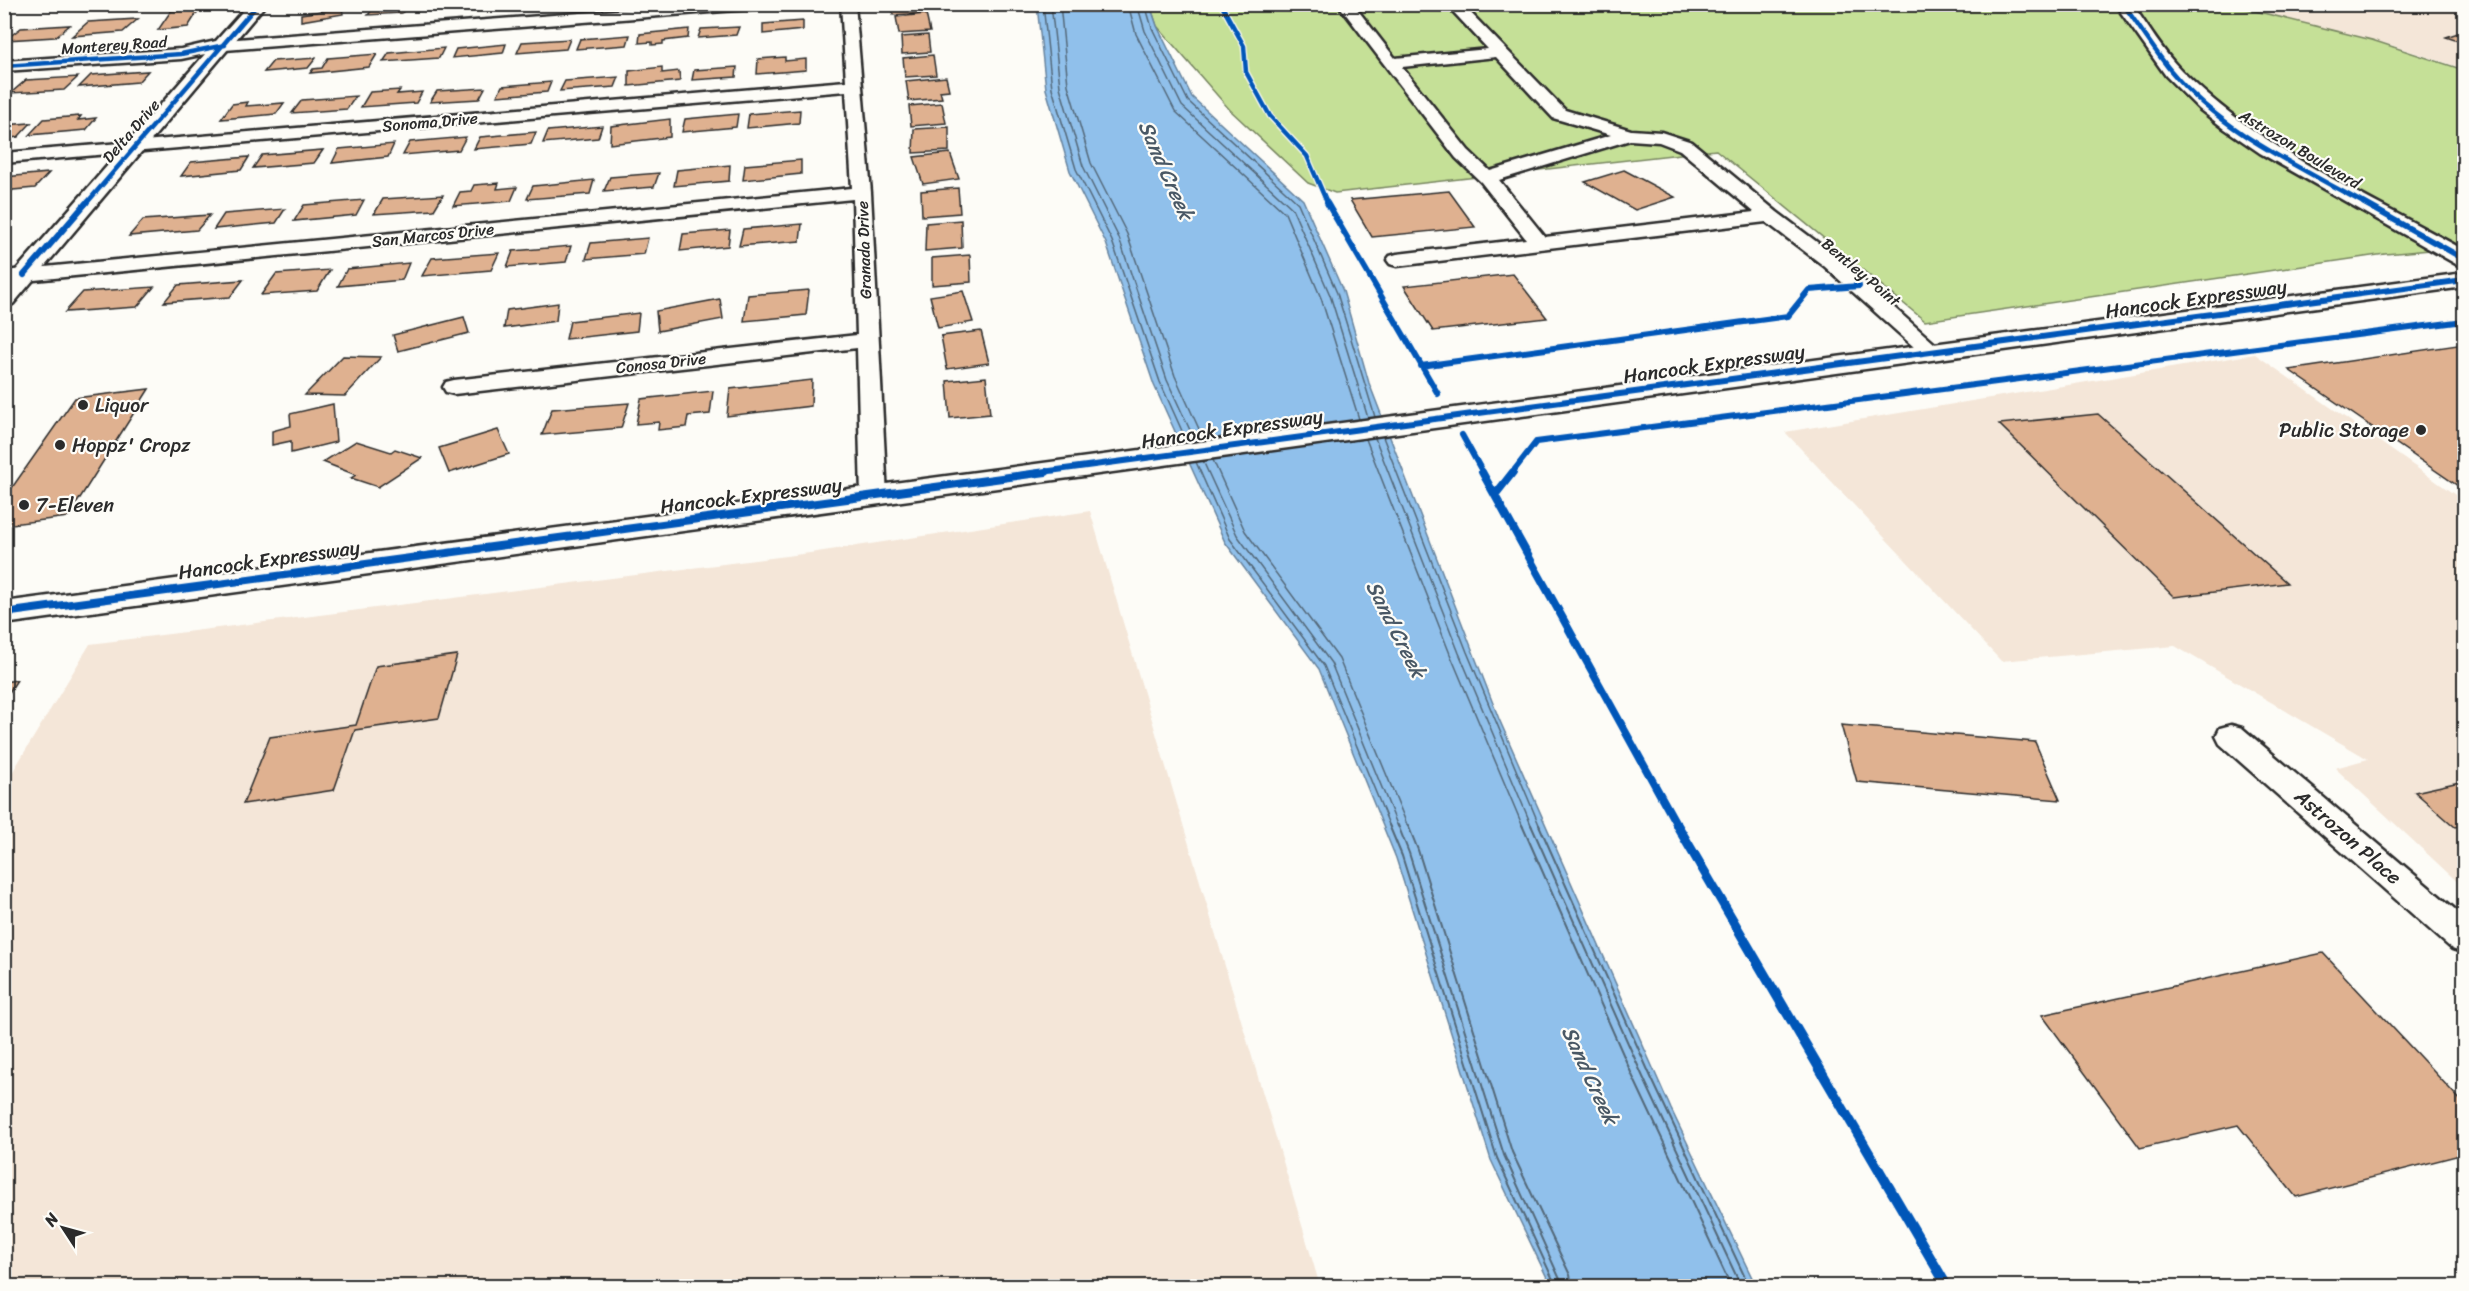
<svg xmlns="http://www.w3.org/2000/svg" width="2469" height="1291" viewBox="0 0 2469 1291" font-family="Sriracha,sans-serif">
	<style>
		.built { fill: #f4e6d8 }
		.green { fill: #c5e097; stroke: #788661; stroke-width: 1.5 }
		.water { fill: #90c0eb; stroke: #68849e; stroke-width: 1.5 }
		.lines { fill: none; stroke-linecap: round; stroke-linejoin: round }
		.shore-far1 { stroke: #536778; stroke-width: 1.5 }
		.shore { stroke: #536778; stroke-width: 2 }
		.building { fill: #dfb190; stroke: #2b2b2b; stroke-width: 1.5 }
		.street-casing { stroke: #2b2b2b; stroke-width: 5 }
		.secondary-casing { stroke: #2b2b2b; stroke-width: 5 }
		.primary-casing { stroke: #2b2b2b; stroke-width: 5 }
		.street { fill: #fdfcf7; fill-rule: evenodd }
		.secondary { fill: #fdfcf7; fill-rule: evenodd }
		.primary { fill: #fdfcf7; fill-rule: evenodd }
		.cycleway-far3-casing { stroke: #fdfcf7; stroke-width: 7 }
		.cycleway-far2-casing { stroke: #fdfcf7; stroke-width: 9 }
		.cycleway-far1-casing { stroke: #fdfcf7; stroke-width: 11 }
		.cycleway-casing { stroke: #fdfcf7; stroke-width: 14 }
		.cycleway-far3 { stroke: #0057b8; stroke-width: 4.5 }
		.cycleway-far2 { stroke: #0057b8; stroke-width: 6 }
		.cycleway-far1 { stroke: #0057b8; stroke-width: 8 }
		.cycleway { stroke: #0057b8; stroke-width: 10 }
		.poi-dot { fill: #2b2b2b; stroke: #fdfcf7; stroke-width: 2 }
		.labels { text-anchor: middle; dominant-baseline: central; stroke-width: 4.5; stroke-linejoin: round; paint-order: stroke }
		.far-street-label { font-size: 16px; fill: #2b2b2b; stroke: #fdfcf7 }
		.street-label { font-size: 20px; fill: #2b2b2b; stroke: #fdfcf7 }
		.poi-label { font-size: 20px; fill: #2b2b2b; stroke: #fdfcf7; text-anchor: start }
		.water-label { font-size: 21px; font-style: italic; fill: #495865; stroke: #fdfcf7 }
	</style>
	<rect width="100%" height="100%" fill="#fdfcf7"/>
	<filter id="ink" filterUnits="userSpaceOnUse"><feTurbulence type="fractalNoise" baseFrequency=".0167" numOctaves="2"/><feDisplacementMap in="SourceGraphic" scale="12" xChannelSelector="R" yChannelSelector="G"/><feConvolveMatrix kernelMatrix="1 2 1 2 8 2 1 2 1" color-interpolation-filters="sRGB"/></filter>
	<g filter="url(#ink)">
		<path class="built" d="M2231 5H2464V69L2394 46Z
			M2255 354 2464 501V888L2335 768 2368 759 2175 646 2001 661 1785 432Z
			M1090 511 1320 1286H5L4 786 90 644 810 553Z"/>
		<path class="green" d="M1150 5H2231L2372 40 2464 70V247L2385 254 1925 321 1716 150 1335 193 1308 183 1230 110 1157 26Z"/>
		<path class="water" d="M1037 5H1150L1157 26 1192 97 1303 200 1343 291 1369 383 1499 719 1671 1109 1756 1286H1551L1491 1160 1396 858 1319 669 1225 542 1154 385 1106 243 1070 171 1046 89Z"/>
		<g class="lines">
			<path class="shore-far1" d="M1043 4 1052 88 1076 169 1112 241 1160 382 1187 442
				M1051 4 1060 87 1083 166 1119 238 1167 380 1195 441
				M1060 4 1068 85 1091 163 1127 234 1175 376 1204 440
				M1128 4 1136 34 1175 111 1285 213 1321 298 1359 419
				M1137 4 1145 31 1182 106 1292 208 1330 295 1368 418
				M1145 4 1152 28 1188 101 1298 203 1337 293 1375 417
				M1383 437 1467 652 1540 827
				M1375 438 1459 653 1532 827
				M1366 439 1450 654 1523 827
				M1213 460 1245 531 1339 659 1408 827
				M1203 461 1237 535 1331 663 1398 827
				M1196 462 1230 539 1324 666 1390 827"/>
			<path class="shore" d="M1389 825 1402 856 1497 1158 1556 1286
				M1398 825 1409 853 1504 1155 1563 1286
				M1408 825 1418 850 1512 1152 1570 1275 1572 1286
				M1522 825 1633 1077 1731 1286
				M1531 825 1643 1077 1741 1286
				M1539 825 1651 1077 1749 1286"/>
		</g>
		<path class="building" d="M409 4 402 13 368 15 376 5Z
			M421 4H467L465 8 416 11Z
			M893 4H925V13L893 15Z
			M2436 4H2464V12Z
			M200 8 188 27 158 30 171 11Z
			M342 8 343 14 301 21V14Z
			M926 14 930 32 899 34 896 17Z
			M138 19 123 32 72 36 88 22Z
			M803 21V30L763 34V24Z
			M70 25 55 37 5 40 21 28Z
			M739 27 736 35 698 38 701 29Z
			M689 29 688 38 663 41V44L652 45V42L639 43 640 34Z
			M2464 31V43L2446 37Z
			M630 35 627 45 576 49 580 39Z
			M928 35 930 52 902 54 901 37Z
			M570 39 566 49 517 53 522 42Z
			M506 44 503 53 452 58 456 49Z
			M444 48 439 58 383 62 389 53Z
			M377 54 369 67 310 73 313 69 322 68 328 58Z
			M933 55 936 75 905 77 903 58Z
			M785 57V61L806 59V70L757 74 758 59Z
			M316 58 308 68 264 72 273 61Z
			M662 67V73L679 71 680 81 629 86V71Z
			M737 67 736 77 692 80 694 70Z
			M148 71 138 82 79 87 91 75Z
			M78 77 64 90 11 93 26 80Z
			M619 77 615 87 560 91 565 81Z
			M946 77 949 90 940 91 942 98 909 101 906 81Z
			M551 82 547 92 497 96 502 86Z
			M485 88 479 99 430 102 437 91Z
			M400 90 397 94 422 92 416 103 361 107 370 92Z
			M356 96 347 109 292 113 302 100Z
			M248 102 246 106 284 103 276 114 221 119 232 104Z
			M942 103 946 123 911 126 909 106Z
			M800 110 799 123 747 128 749 114Z
			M738 114 736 127 682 132 685 119Z
			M81 116 78 120 96 118 86 130 29 135 44 119Z
			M670 119V137L610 144 611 126Z
			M31 123 18 137 4 139V125Z
			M602 126 598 138 543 143 548 131Z
			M949 127V151L913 153 914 129Z
			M536 132 531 144 474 149 480 137Z
			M466 137 459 150 403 155 410 142Z
			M394 144 388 157 332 163 339 149Z
			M323 150 314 163 253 168 262 155Z
			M950 153 959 179 923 184 914 157Z
			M249 157 241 170 181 176 191 162Z
			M801 160V174L743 180 745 165Z
			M730 165 729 181 674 186 677 170Z
			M1624 170 1675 197 1635 210 1585 182Z
			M49 173 35 188 13 190 4 199V177Z
			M659 173 654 187 604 191 610 177Z
			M594 180 590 194 527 199 533 186Z
			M499 183 497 189 517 187 511 201 453 206 460 192 471 191 474 185Z
			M958 188 960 213 922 216 921 191Z
			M1449 191 1475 227 1372 237 1350 200Z
			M443 195 434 210 374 214 383 199Z
			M364 200 356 215 294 221 304 205Z
			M285 209 276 223 214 229 224 214Z
			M210 215 197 230 129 236 143 220Z
			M961 220 962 248 925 251 926 223Z
			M802 224 800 241 739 246 743 229Z
			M730 230 728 246 680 251 683 234Z
			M648 238 644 254 586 259 591 243Z
			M571 246 566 262 507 267 513 251Z
			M499 253 491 270 422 276 432 258Z
			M970 255 971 282 932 285V258Z
			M409 263 402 280 338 286 347 269Z
			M330 270 317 291 261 295 276 274Z
			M1513 274 1547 318 1433 331 1404 286Z
			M243 280 230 297 164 302 178 285Z
			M154 287 137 307 65 312 83 292Z
			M809 290 806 315 744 321 748 295Z
			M963 291 973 322 938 328 930 296Z
			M720 299 723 319 658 331 656 311Z
			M558 303 556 321 504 328 507 310Z
			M639 313 637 331 566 339 570 321Z
			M464 317 469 333 398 351 393 335Z
			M981 331 989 363 947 369 941 336Z
			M2464 344V490L2289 370Z
			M343 356 381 357 345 396 305 395Z
			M986 377 990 414 950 418 947 381Z
			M812 380 811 406 727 416 730 389Z
			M149 389 68 517 4 525V499L75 398Z
			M713 391 710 414 688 416 686 427 658 430 659 422 636 424 641 399Z
			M629 403 621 428 542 435 552 409Z
			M333 404 336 442 291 453V441L272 445V431L291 426 290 414Z
			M2098 414 2287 583 2174 597 1999 424Z
			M498 430 509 454 449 473 439 448Z
			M356 441 391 452 395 449 422 458 378 487 351 478 356 475 323 462Z
			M457 655 439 718 355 730 334 790 243 804 270 737 356 725 376 666Z
			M17 680 4 700V682Z
			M1841 725 2035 742 2060 800 1857 782Z
			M2464 781V825L2455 827 2415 792Z
			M2323 953 2464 1104V1154L2296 1197 2238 1125 2140 1148 2042 1015Z"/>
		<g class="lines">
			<g class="street-casing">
				<path id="street" d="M699 4H769L762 8 225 50 217 45 225 40Z
					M841 4H855L871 193 887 496 883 501 874 504 865 501 861 496 857 348 454 394 446 392 443 387 446 382 454 380 857 335 853 199 4 283V271L852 188 846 91 4 163V153L846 81Z
					M1338 4H1353L1395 58 1488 49 1446 4H1462L1565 110 1631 130 1661 132 1692 142 1777 212 1838 258 1943 351 1940 356H1924L1824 266 1766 222 1397 266 1390 264 1387 260 1390 256 1397 254 1526 239 1481 182 1456 158ZM1496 57 1553 118 1611 135 1490 171 1468 150 1402 67ZM1630 140 1659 142 1680 150 1754 212 1545 237 1499 180Z
					M2231 725 2242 728 2464 917V953L2452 949 2220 744 2216 736 2220 728Z"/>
			</g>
			<g class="secondary-casing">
				<path id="secondary" d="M249 4H266L13 304 4 306V284L205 54 181 59 4 71V61L181 49 216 41Z
					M2115 4H2132C2148 26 2162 51 2181 70 2260 150 2368 196 2464 250V266L2456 264 2260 153 2225 129 2199 109 2166 76Z"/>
			</g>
			<g class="primary-casing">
				<path id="primary" d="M2464 273V287L4 624V602Z"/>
			</g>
			<use href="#street" class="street"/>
			<use href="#secondary" class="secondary"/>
			<use href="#primary" class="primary"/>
			<g class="cycleway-far3-casing">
				<path id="cycleway-far3" d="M1221 4 1244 46 1246 72 1270 116 1307 156 1328 205
					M2123 4C2139 26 2154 50 2171 71 2221 132 2300 167 2367 205
					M4 66 181 54 225 45
					M85 205 258 4"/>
			</g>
			<g class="cycleway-far2-casing">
				<path id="cycleway-far2" d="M1327 203 1438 394
					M2364 203 2464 259
					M24 275 86 203
					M1421 366 1788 316 1809 290 1859 286
					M1462 435 1483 473
					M1035 473 2464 280
					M1512 473 1536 442 2464 321"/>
			</g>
			<g class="cycleway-far1-casing">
				<path id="cycleway-far1" d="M1482 472 1678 827
					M1495 495 1513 472
					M4 613 1046 472"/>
			</g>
			<g class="cycleway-casing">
				<path id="cycleway" d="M1677 825 1947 1286"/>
			</g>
			<use href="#cycleway-far3" class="cycleway-far3"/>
			<use href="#cycleway-far2" class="cycleway-far2"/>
			<use href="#cycleway-far1" class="cycleway-far1"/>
			<use href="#cycleway" class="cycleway"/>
		</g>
	</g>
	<g class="poi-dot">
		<circle cx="83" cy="405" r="6"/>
		<circle cx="2421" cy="430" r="6"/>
		<circle cx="60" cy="445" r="6"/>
		<circle cx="24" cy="505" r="6"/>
	</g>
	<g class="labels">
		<g class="far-street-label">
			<text transform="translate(114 45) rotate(-4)">Monterey Road</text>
			<text transform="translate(430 122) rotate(-5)">Sonoma Drive</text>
			<text transform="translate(131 131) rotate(-49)">Delta Drive</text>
			<text transform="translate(2300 149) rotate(31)">Astrozon Boulevard</text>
			<text transform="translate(433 235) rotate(-6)">San Marcos Drive</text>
			<text transform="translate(864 250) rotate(-92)">Granada Drive</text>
			<text transform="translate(1861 272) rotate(40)">Bentley Point</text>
			<text transform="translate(661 363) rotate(-6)">Conosa Drive</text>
		</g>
		<g class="street-label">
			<text transform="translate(2196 299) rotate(-8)">Hancock Expressway</text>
			<text transform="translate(1714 364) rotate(-8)">Hancock Expressway</text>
			<text transform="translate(1232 429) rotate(-8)">Hancock Expressway</text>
			<text transform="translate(751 496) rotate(-7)">Hancock Expressway</text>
			<text transform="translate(269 560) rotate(-8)">Hancock Expressway</text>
			<text transform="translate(2348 837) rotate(41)">Astrozon Place</text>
		</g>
		<g class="poi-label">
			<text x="95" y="405">Liquor</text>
			<text x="2409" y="430" text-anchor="end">Public Storage</text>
			<text x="72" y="445">Hoppz' Cropz</text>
			<text x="36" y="505">7-Eleven</text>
		</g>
		<g class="water-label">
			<text transform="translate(1166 170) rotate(66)">Sand Creek</text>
			<text transform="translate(1396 629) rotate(63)">Sand Creek</text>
			<text transform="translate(1590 1075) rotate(65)">Sand Creek</text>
		</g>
	</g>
	<rect width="2469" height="1291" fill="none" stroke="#fdfcf7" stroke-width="24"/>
	<rect x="12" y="12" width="2445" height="1267" fill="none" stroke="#2b2b2b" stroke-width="2" filter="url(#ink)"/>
	<g transform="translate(63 1228) rotate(306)" stroke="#fdfcf7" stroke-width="4.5" paint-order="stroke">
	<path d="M0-4.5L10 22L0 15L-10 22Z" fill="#2b2b2b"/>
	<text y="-9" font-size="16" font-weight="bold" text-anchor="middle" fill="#2b2b2b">N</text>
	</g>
</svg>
